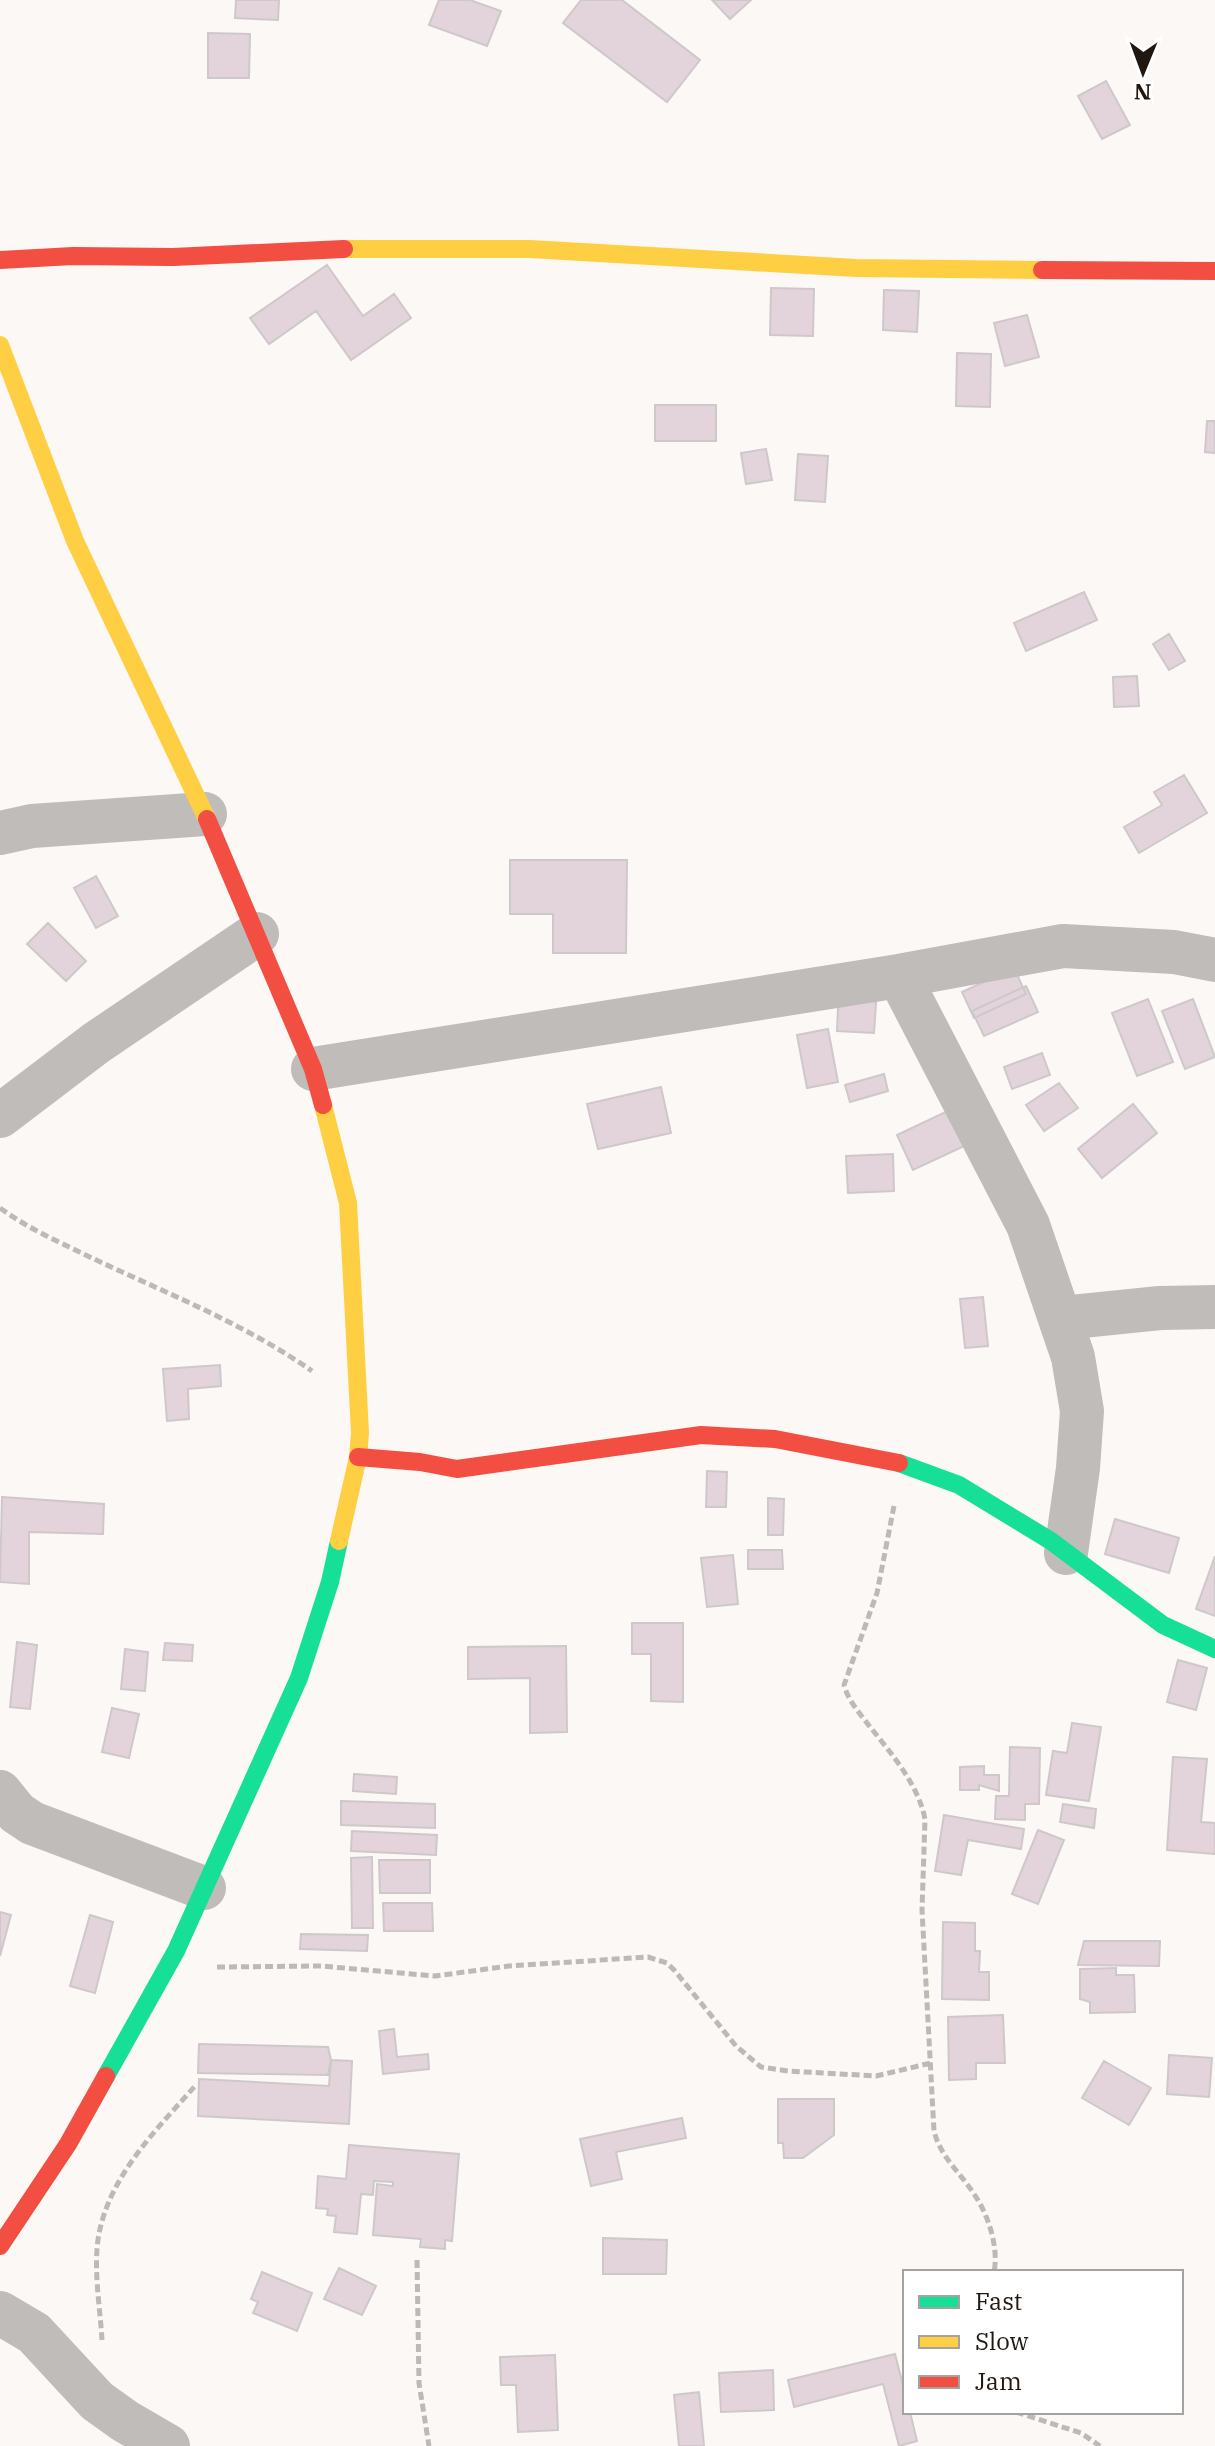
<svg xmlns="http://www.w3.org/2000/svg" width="1215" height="2446" viewBox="0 0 1215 2446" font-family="'IBM Plex Serif',serif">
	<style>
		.building { fill: #e3d4dc; stroke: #cec8ca; stroke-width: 2 }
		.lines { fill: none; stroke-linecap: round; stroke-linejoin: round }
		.path { stroke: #bcb9b6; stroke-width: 5; stroke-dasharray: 8 4; stroke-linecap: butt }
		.street { stroke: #c0bcba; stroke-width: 44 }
		.fast { stroke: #16e098; stroke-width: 18 }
		.slow { stroke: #ffcf43; stroke-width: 18 }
		.jam { stroke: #f24e42; stroke-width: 18 }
	</style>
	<rect width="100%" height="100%" fill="#fcf8f6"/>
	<path class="building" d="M236 0H279L278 20 235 18Z
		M439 0H470L501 11 487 46 429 25Z
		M581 0H622L700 60 667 102 563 23Z
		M712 0H751L730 19Z
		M208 33 250 34 249 78H208Z
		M1106 81 1130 125 1102 139 1078 96Z
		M327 265 363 316 394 294 411 318 351 360 316 311 269 344 250 318Z
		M771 288 814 289 813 336 770 335Z
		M884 290 919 291 917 332 883 330Z
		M1027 315 1039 357 1005 366 994 323Z
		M957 353 991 354 990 407 956 406Z
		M655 405H716V441H655Z
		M1207 421H1215V453L1205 452Z
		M766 449 772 480 746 484 741 453Z
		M798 454 828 456 825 502 795 500Z
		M1084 592 1097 620 1026 651 1014 623Z
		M1169 634 1185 661 1169 670 1153 644Z
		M1137 676 1139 706 1114 707 1113 677Z
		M1184 775 1207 813 1139 853 1124 827 1162 805 1154 792Z
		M510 860H627L626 953H553V914H510Z
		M96 876 118 916 96 928 74 888Z
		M48 923 86 961 66 981 27 944Z
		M1014 968 1026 994 974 1018 962 992Z
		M839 986 877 989 874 1033 837 1031Z
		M1026 986 1038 1012 984 1036 972 1011Z
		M1148 999 1173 1062 1137 1076 1112 1013Z
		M1193 999 1215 1057 1185 1069 1162 1011Z
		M828 1029 838 1082 807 1088 797 1035Z
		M1042 1053 1050 1075 1012 1089 1004 1067Z
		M884 1074 888 1091 850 1102 845 1085Z
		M1059 1083 1078 1108 1044 1131 1026 1105Z
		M661 1087 671 1133 598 1149 587 1104Z
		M973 1099 990 1134 913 1170 897 1135Z
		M1133 1104 1157 1133 1102 1178 1078 1149Z
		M893 1154 894 1191 848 1193 846 1156Z
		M983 1297 988 1346 965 1348 960 1299Z
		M220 1365 221 1386 188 1389 189 1419 167 1421 163 1369Z
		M707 1471 727 1472 726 1507H706Z
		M2 1497 104 1504 103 1534 29 1532V1584L0 1582Z
		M768 1498 784 1499 783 1535H768Z
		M1115 1519 1179 1538 1169 1573 1105 1554Z
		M748 1550H782L783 1569H748Z
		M733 1555 738 1604 707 1607 701 1558Z
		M1215 1556V1616L1196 1609Z
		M632 1623H683V1702L651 1701V1654H632Z
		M17 1642 37 1645 30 1709 10 1707Z
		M165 1643 193 1645 192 1661 163 1660Z
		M566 1646 567 1732 530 1733V1678L468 1679V1647Z
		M125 1649 148 1652 145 1691 121 1689Z
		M1178 1660 1207 1668 1196 1710 1167 1702Z
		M112 1708 139 1714 129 1758 102 1752Z
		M1072 1723 1101 1727 1089 1801 1046 1795 1053 1751 1067 1753Z
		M1010 1747 1040 1748 1039 1804H1025V1820L995 1819 996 1796H1009Z
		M1173 1757 1207 1759 1201 1822 1215 1823V1854L1167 1850Z
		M984 1766V1775H999V1791L979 1785V1790H960V1767Z
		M354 1774 397 1777 396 1794 353 1791Z
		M341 1801 435 1804V1828L341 1825Z
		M1063 1804 1096 1809 1094 1828 1060 1822Z
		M944 1815 1024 1829 1021 1849 968 1840 961 1875 935 1871Z
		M1038 1830 1064 1840 1038 1904 1012 1894Z
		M352 1831 437 1835 436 1855 351 1851Z
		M372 1857 373 1928H352L351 1858Z
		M379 1860H430V1893H380Z
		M383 1903H432L433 1931H384Z
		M0 1912 11 1915 0 1956Z
		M90 1915 113 1922 95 1993 70 1986Z
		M943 1922 975 1923V1951H980L979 1972H989V2000L942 1999Z
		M301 1934 368 1935 367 1951 300 1949Z
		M1084 1941H1160L1159 1966 1078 1965Z
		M1116 1968V1975H1134L1135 2012 1090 2013V2002L1080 1999V1969Z
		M1003 2015 1005 2063H976V2079L949 2080 948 2017Z
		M394 2029 397 2057 428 2054 429 2069 383 2074 379 2031Z
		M199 2044 328 2047 331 2060 328 2075 198 2073Z
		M1169 2055 1212 2058 1209 2097 1167 2094Z
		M331 2060 352 2061 349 2124 198 2116 199 2079 329 2086Z
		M1104 2061 1151 2088 1129 2125 1082 2098Z
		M778 2099H834V2135L803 2158H784L783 2143H778Z
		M682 2118 686 2138 616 2152 622 2179 591 2186 580 2139Z
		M349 2145 459 2154 452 2241 445 2240V2249L420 2247 421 2239 373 2235 377 2184 393 2186V2182L374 2181 373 2195 361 2194 357 2234 334 2232 336 2216 327 2215 328 2209 316 2208 318 2176 346 2179Z
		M603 2238 667 2240 666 2274H603Z
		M339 2268 376 2286 362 2315 324 2299Z
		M262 2272 312 2293 297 2331 253 2313 258 2302 251 2299Z
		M895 2354 905 2393V2412H910L917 2441 899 2446 883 2384 794 2407 788 2380Z
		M555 2355 558 2430 518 2432 516 2385H501L500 2357Z
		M773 2370 774 2410 721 2412 719 2373Z
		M699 2392 704 2446H679L674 2395Z"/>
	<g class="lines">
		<path class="path" d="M0 1208C29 1229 61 1243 92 1258 166 1293 245 1324 312 1371
			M894 1506 877 1593 844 1685C848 1700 858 1711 867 1723 889 1751 918 1783 925 1819L922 1910 934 2131C941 2158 960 2172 974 2194 988 2214 999 2247 994 2272
			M217 1967 321 1966 435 1976 509 1966 648 1957 667 1963 675 1971 736 2046 761 2067 788 2071 876 2076 931 2063
			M417 2260 419 2383 429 2446
			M102 2340C100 2305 92 2263 100 2229 113 2172 158 2128 195 2086
			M1016 2412 1081 2433 1100 2446"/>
		<path class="street" d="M0 833 32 826 205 814
			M899 976 1028 1225 1073 1357 1082 1411 1078 1468 1066 1553
			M313 1069 899 976 1063 946 1174 952 1215 960
			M0 1116 96 1043 257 934
			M1062 1318 1160 1308 1215 1307
			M0 1792 17 1813 32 1823 204 1888
			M0 2313 34 2333 97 2401 125 2421 168 2446"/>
		<path class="fast" d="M899 1463 959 1485 1051 1541 1163 1625 1215 1649
			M106 2076 176 1951 299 1678 330 1582 339 1541"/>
		<path class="slow" d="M344 249H530L856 268 1042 270
			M0 345 75 541 207 819
			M323 1105 348 1203 360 1433 358 1457 339 1541"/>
		<path class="jam" d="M0 260 73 256 173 257 344 249
			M1042 270 1215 271
			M207 819 313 1069 323 1105
			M358 1457 420 1462 457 1469 701 1435 775 1439 899 1463
			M0 2246 68 2144 106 2076"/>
	</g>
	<rect x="903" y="2270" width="280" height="144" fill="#ffffff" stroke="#a6a2a0" stroke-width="2"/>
	<rect x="919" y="2296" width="40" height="12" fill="#16e098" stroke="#a6a2a0" stroke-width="2"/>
	<text x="975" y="2310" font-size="24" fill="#211711">Fast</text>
	<rect x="919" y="2336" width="40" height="12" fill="#ffcf43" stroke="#a6a2a0" stroke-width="2"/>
	<text x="975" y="2350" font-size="24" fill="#211711">Slow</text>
	<rect x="919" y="2376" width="40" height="12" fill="#f24e42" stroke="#a6a2a0" stroke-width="2"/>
	<text x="975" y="2390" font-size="24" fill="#211711">Jam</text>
	<g transform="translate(1143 72) rotate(181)" stroke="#ffffff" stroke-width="6" paint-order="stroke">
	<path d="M0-6L14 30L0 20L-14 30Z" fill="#211711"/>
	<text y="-12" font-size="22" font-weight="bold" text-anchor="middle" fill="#211711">N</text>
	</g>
</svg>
